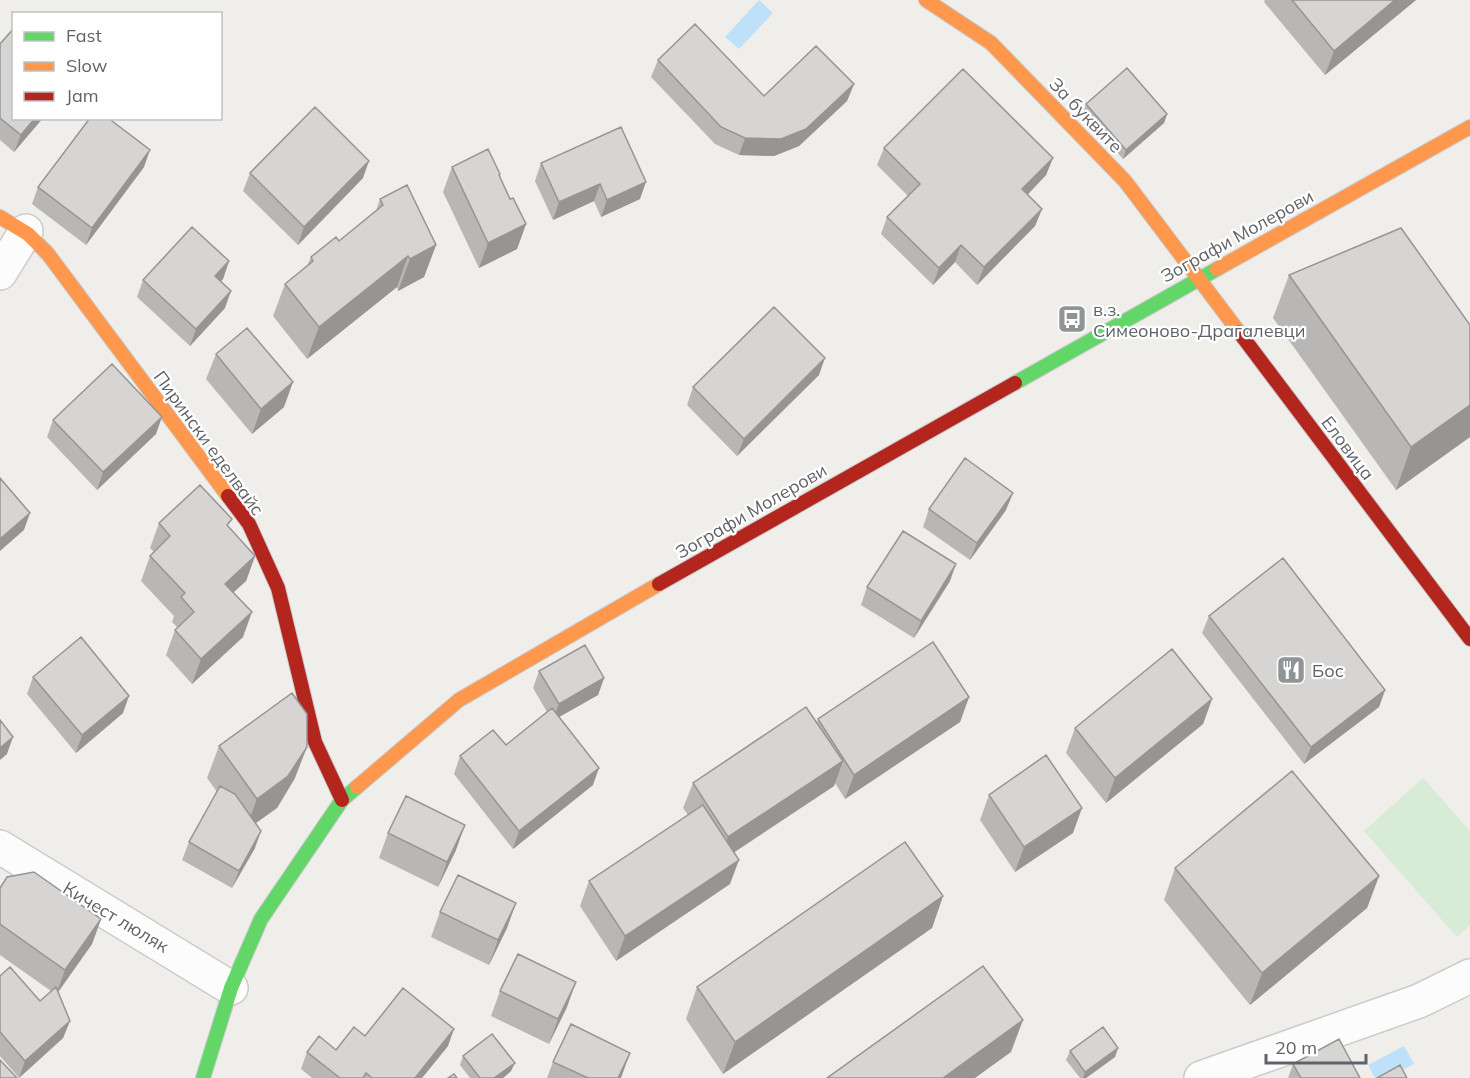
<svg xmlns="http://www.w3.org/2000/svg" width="1470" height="1078" viewBox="0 0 1470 1078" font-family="Mulish,sans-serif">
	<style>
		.green { fill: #d8ebd6 }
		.water { fill: #bfe0f9 }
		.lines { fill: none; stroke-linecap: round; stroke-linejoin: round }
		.street-casing { stroke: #cbcccc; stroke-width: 36 }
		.fast-casing { stroke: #cacacb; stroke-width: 16 }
		.slow-casing { stroke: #cacacb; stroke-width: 16 }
		.jam-casing { stroke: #cacacb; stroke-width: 16 }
		.street { stroke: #fdfcfc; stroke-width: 33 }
		.fast { stroke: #63d668; stroke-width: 14 }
		.slow { stroke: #ff974d; stroke-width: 14 }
		.jam { stroke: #b3261e; stroke-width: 14 }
		.wall { fill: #b8b7b5 }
		.shaded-wall { fill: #969594 }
		.building { fill: #d6d5d3; stroke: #969594; stroke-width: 1.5 }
		.labels { text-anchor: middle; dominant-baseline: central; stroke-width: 4.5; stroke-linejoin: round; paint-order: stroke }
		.street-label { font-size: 18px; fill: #5f6368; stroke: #fff }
		.poi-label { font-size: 18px; fill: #5f6368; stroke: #fff; text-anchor: start }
	</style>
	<rect width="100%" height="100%" fill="#efeeea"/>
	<path class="green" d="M1423 778 1470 831V925L1457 937 1364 831Z"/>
	<path class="water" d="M759 0 773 13 739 49 725 37Z
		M1404 1046 1414 1064 1388 1078H1375L1368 1065Z"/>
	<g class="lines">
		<g class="street-casing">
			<path id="street" d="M0 273 26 231
				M0 847 231 988
				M1201 1078 1419 1001 1470 976"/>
		</g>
		<g class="fast-casing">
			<path id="fast" d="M1015 383 1217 269
				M203 1078 231 988 261 919 342 800 357 787"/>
		</g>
		<g class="slow-casing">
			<path id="slow" d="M926 0 991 43 1125 181 1239 332
				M0 217 28 234 48 254 228 496
				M1217 269 1470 127
				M357 787 459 700 659 584"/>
		</g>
		<g class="jam-casing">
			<path id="jam" d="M1239 332 1470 639
				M228 496 249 524 278 588 315 742 342 800
				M659 584 1015 383"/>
		</g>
		<use href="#street" class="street"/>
		<use href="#fast" class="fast"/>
		<use href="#slow" class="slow"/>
		<use href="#jam" class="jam"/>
	</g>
	<path class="wall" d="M1265 0H1416L1325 75 1264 2Z
		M0 44 14 118H43L14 152 0 140Z
		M658 60 764 96 854 84 847 101 799 146 774 156 739 155 715 144 651 77Z
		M1086 104 1167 114 1164 123 1123 159 1083 113Z
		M621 127 640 199 601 217 594 201 553 220 535 181 541 163Z
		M884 148 1053 158 1046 175 1027 195 1042 209 1035 226 977 285 955 262 933 285 881 234 887 217 908 196 877 165Z
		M144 167 86 245 32 204 38 187Z
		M452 167 500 174V177L510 199 526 224 517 249 479 268 443 192Z
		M250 173 363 178 298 245 243 191Z
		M380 199 436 245 424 277 398 291 397 287 307 359 273 316 285 284 307 266 311 257 339 241 376 211Z
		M229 261 223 279 221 281 225 308 190 346 137 297 143 280Z
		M1289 275 1470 325V437L1396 490 1273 318Z
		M216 354 284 407 252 434 206 379Z
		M819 375 737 456 687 405 693 387Z
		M53 420 156 434 97 490 47 437Z
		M929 509 1006 510 970 560 923 527Z
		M159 523 229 528 255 556 246 581 234 592 243 637 192 684 166 655 175 630 178 628 172 622 174 616 141 581 150 556 154 552 150 548Z
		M950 581 914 638 861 605 867 587Z
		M1209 616 1385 690 1379 707 1304 764 1202 633Z
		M539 671 604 678 598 695 559 717 593 785 513 849 454 774 460 756 506 745 547 712 533 688Z
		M33 677 123 713 76 753 27 694Z
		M969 697 960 722 845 799 835 783 834 786 735 852 730 884 616 961 580 906 589 881 688 815 683 808 693 783 817 722 818 719Z
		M1212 699 1203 724 1106 803 1066 753 1075 728Z
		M219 746 295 778 277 808 255 823V848L232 888 182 860 189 842 217 792 207 778Z
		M989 795 1073 833 1015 872 980 820Z
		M388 833 456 850 438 887 379 858Z
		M1175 868 1379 876 1367 908 1250 1005 1164 900Z
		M0 888 101 919 92 944 58 992 70 1021 63 1038 19 1078 0 1056V976L40 1001 51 991 0 955Z
		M943 896 932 928 723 1074 686 1019 697 987Z
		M440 912 507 928 489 965 431 937Z
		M500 991 567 1007 549 1044 491 1016Z
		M365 1036 448 1046 422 1078H312L301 1069 307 1052 336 1050Z
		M1070 1051 1115 1057 1086 1078H1080L1066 1060Z
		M463 1056 511 1071 503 1078H470L460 1065Z
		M553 1062 621 1078H547Z
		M1293 1064 1360 1078H1288Z"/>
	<path class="shaded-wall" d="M1395 0H1416L1325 75 1334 51Z
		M854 84 847 101 799 146 774 156 739 155 745 138Z
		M1167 114 1164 123 1123 159 1126 150Z
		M35 118H43L14 152 21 135Z
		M150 150 144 167 86 245 92 228Z
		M1053 158 1046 175 1016 207 1022 189Z
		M369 161 363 178 298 245 304 227Z
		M646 182 640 199 601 217 607 200Z
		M600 184 594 201 553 220 559 202Z
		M1042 209 1035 226 977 285 984 267Z
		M526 224 517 249 479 268 488 243Z
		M436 245 424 277 398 291 410 259Z
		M961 245 955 262 933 285 939 268Z
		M408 256 397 287 307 359 319 327Z
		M229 261 223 279 209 293 215 276Z
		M231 291 225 308 190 346 196 329Z
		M825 358 819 375 737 456 744 439Z
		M293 382 284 407 252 434 261 409Z
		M1470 405V437L1396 490 1411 447Z
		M162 417 156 434 97 490 103 472Z
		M1013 493 1006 510 970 560 977 543Z
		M30 513 24 530 0 551V539Z
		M255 556 246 581 216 608 225 584Z
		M956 564 950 581 914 638 921 621Z
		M252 612 243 637 192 684 201 659Z
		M604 678 598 695 552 721 559 704Z
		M1385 690 1379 707 1304 764 1311 747Z
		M129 696 123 713 76 753 82 735Z
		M969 697 960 722 845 799 854 775Z
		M1212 699 1203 724 1106 803 1115 778Z
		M13 737 7 754 0 760V748Z
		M307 747 295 778 277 808 245 831 257 799Z
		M843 761 834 786 719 862 728 837Z
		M599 768 593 785 513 849 519 831Z
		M1082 808 1073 833 1015 872 1024 847Z
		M465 825 456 850 438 887 447 862Z
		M261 831 255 848 232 888 239 871Z
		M739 860 730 884 616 961 625 936Z
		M1379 876 1367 908 1250 1005 1262 973Z
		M943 896 932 928 723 1074 735 1042Z
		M516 903 507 928 489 965 498 940Z
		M101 919 92 944 56 995 65 970Z
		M576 982 567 1007 549 1044 558 1019Z
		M1023 1020 1011 1052 975 1078H943Z
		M70 1021 63 1038 19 1078 25 1061Z
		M454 1029 448 1046 422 1078H415Z
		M1118 1048 1115 1057 1086 1078H1083L1085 1072Z
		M630 1053 621 1078H618Z
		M515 1063 511 1071 503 1078H494Z"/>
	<path class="building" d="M1292 0H1395L1334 51Z
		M695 24 764 96 816 46 854 84 806 129 781 139 745 138 721 127 658 60Z
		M14 28V118H35L21 135 0 118V44Z
		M1127 68 1167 114 1126 150 1086 104Z
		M963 69 1053 158 1022 189 1042 209 984 267 961 245 939 268 887 217 920 184 884 148Z
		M315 107 369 161 304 227 250 173Z
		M90 118H108L150 150 92 228 38 187Z
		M621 127 646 182 607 200 600 184 559 202 541 163Z
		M488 149 500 174 499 175 510 199 513 198 526 224 488 243 452 167Z
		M407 185 436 245 410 259 408 256 319 327 285 284 313 261 311 257 336 237 339 241 383 205 380 199Z
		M192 227 229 261 215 276 231 291 196 329 143 280Z
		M1401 228 1470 325V405L1411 447 1289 275Z
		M774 307 825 358 744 439 693 387Z
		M247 328 293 382 261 409 216 354Z
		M112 364 162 417 103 472 53 420Z
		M965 458 1013 493 977 543 929 509Z
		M0 478 30 513 0 539Z
		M200 485 232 519 227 525 255 556 225 584 252 612 201 659 175 630 194 612 181 597 185 593 150 556 170 536 159 523Z
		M903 531 956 564 921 621 867 587Z
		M1283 558 1385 690 1311 747 1209 616Z
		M81 637 129 696 82 735 33 677Z
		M933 642 969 697 854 775 818 719Z
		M585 645 604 678 559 704 539 671Z
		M1172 649 1212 699 1115 778 1075 728Z
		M292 693 307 714V747L288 776 257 799 219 746Z
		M806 707 843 761 728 837 693 783Z
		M552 708 599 768 519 831 460 756 493 730 506 745Z
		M0 720 13 737 0 748Z
		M1046 755 1082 808 1024 847 989 795Z
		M1292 771 1379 876 1262 973 1175 868Z
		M220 786 235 794 261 831 239 871 189 842Z
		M406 796 465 825 447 862 388 833Z
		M703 805 739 860 625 936 589 881Z
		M905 842 943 896 735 1042 697 987Z
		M34 872 101 919 65 970 0 924V888L7 877Z
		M458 875 516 903 498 940 440 912Z
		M518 954 576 982 558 1019 500 991Z
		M983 966 1023 1020 943 1078H827Z
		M10 967 40 1001 56 987 70 1021 25 1061 0 1032V976Z
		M403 988 454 1029 415 1078H372L366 1073 363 1078H340L307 1052 319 1036 336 1050 354 1027 365 1036Z
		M571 1024 630 1053 618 1078H588L553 1062Z
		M1103 1027 1118 1048 1085 1072 1070 1051Z
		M492 1034 515 1063 494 1078H480L463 1056Z
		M1339 1039 1360 1078H1301L1293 1064Z
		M0 1060 17 1078H0Z
		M1400 1065 1407 1078H1377Z
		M454 1074 457 1078H448Z"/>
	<defs>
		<g id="bus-square" transform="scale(1.5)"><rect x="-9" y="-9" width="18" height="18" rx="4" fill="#919496" stroke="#fff"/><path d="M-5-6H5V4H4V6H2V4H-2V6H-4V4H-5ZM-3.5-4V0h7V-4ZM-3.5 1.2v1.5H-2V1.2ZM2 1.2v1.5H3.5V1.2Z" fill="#fff"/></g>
		<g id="restaurant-square" transform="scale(1.5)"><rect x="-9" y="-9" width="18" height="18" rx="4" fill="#919496" stroke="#fff"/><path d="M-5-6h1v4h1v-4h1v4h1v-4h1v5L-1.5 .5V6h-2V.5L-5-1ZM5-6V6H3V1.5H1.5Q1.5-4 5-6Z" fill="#fff"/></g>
	</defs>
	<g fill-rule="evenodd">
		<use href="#bus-square" x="1072" y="319"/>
		<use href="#restaurant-square" x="1291" y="670"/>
	</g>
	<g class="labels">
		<g class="street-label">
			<text transform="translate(1086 115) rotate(46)">За буквите</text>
			<text transform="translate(1237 236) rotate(-29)">Зографи Молерови</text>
			<text transform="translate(209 443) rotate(54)">Пирински еделвайс</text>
			<text transform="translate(1348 448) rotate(53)">Еловица</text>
			<text transform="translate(751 511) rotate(-30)">Зографи Молерови</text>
			<text transform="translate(116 917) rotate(31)">Кичест люляк</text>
		</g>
		<g class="poi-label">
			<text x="1093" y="309">в.з.<tspan x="1093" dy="21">Симеоново-Драгалевци</tspan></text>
			<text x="1312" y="670">Бос</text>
		</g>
	</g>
	<rect x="12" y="12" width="210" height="108" fill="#ffffff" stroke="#bfc1c3" stroke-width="1.5"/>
	<rect x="24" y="32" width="30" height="9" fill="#63d668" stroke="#bfc1c3" stroke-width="1.5"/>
	<text x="66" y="42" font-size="18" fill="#5f6368">Fast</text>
	<rect x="24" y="62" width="30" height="9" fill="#ff974d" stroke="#bfc1c3" stroke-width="1.5"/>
	<text x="66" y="72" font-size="18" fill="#5f6368">Slow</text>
	<rect x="24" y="92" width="30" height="9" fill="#b3261e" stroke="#bfc1c3" stroke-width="1.5"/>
	<text x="66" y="102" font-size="18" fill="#5f6368">Jam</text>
	<path d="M1266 1054v9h100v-9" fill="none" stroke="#5f6368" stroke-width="3"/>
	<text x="1275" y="1054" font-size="18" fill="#5f6368" stroke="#ffffff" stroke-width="4.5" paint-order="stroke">20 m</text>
</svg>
